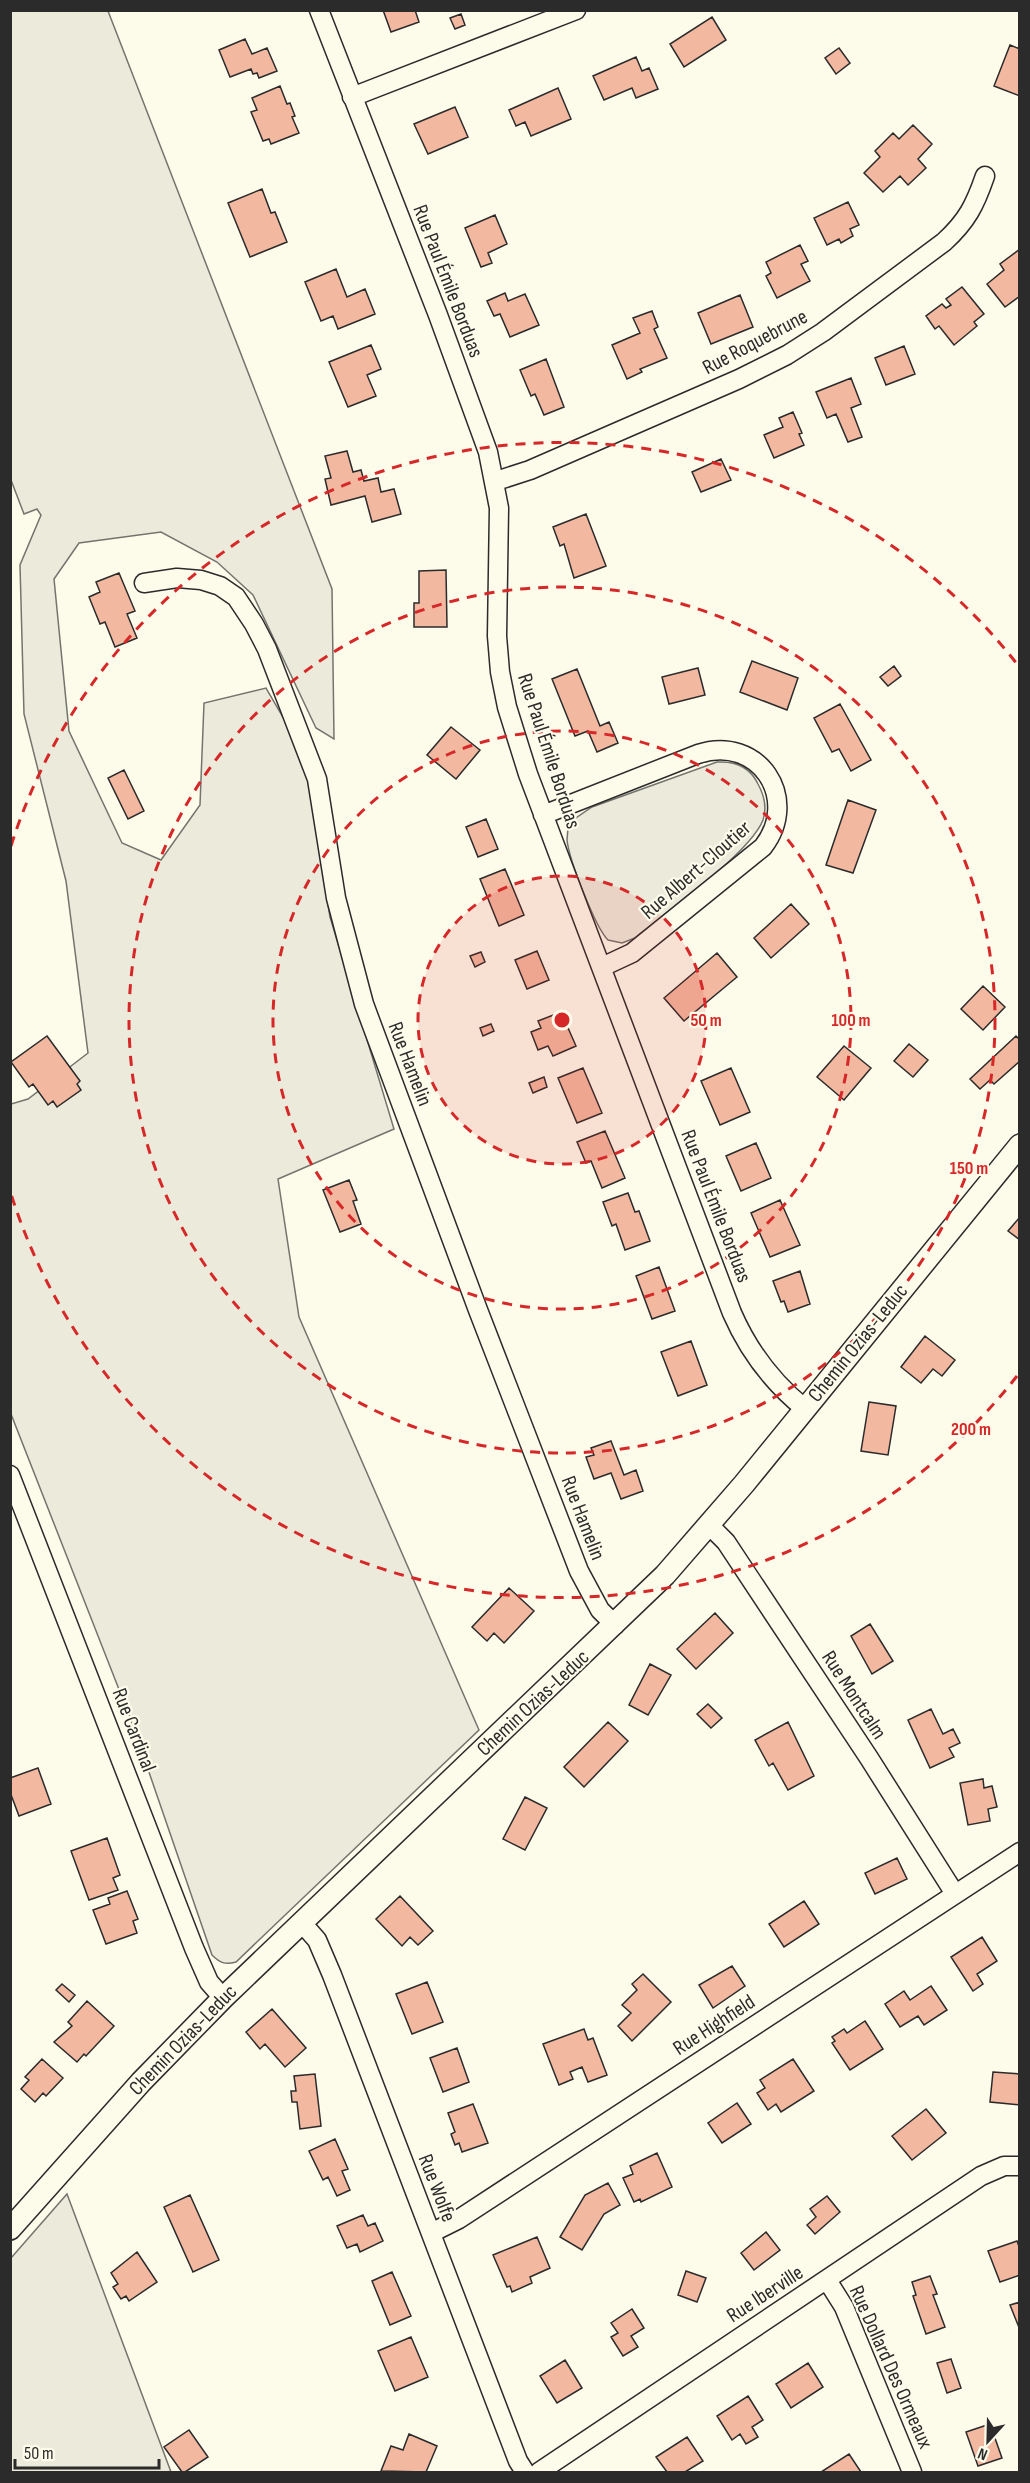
<svg xmlns="http://www.w3.org/2000/svg" width="1030" height="2483" viewBox="0 0 1030 2483" font-family="'Sofia Sans Condensed',sans-serif">
	<style>
		.green { fill: #ecebdb; stroke: #74746e; stroke-width: 1.5 }
		.building { fill: #f2b8a0; stroke: #2b2b2b; stroke-width: 1.5 }
		.lines { fill: none; stroke-linecap: round; stroke-linejoin: round }
		.minor-casing { stroke: #2b2b2b; stroke-width: 21 }
		.tertiary-casing { stroke: #2b2b2b; stroke-width: 24 }
		.minor { stroke: #fdfbea; stroke-width: 18 }
		.tertiary { stroke: #fdfbea; stroke-width: 21 }
		.ring { fill: none; stroke: #d62828; stroke-width: 3; stroke-dasharray: 10 8 }
		.labels { text-anchor: middle; dominant-baseline: central; stroke-width: 4.5; stroke-linejoin: round; paint-order: stroke }
		.street-label { font-size: 21px; fill: #2b2b2b; stroke: #fdfbea }
		.centre { fill: #d62828; stroke: #fdfbea; stroke-width: 3 }
		.ring-label { font-size: 18px; text-anchor: middle; font-weight: bold; fill: #d62828; stroke: #fdfbea; stroke-width: 4.5; stroke-linejoin: round; paint-order: stroke }
	</style>
	<rect width="100%" height="100%" fill="#fdfbea"/>
	<path class="green" d="M11 11H108L332 589 334 739 316 728 253 595 217 562 161 532 79 543 54 579 69 731 122 843 161 860 200 805 204 703 266 688 294 736 307 775 330 917 394 1129 278 1179 299 1317 479 1730 236 1962C225 1965 220 1963 212 1955L131 1720 11 1414V1104L28 1099 88 1053 66 881 24 714 20 565 41 515 37 509 24 514 11 480Z
		M717 762C735 761 750 767 758 784 764 795 767 808 763 820 751 852 665 914 635 938L622 943 608 940C595 927 569 859 567 840 567 834 568 828 570 822L592 807Z
		M67 2194 171 2472H11V2258Z"/>
	<path class="building" d="M383 10H415L419 22 391 32Z
		M461 14 465 25 455 29 450 18Z
		M712 17 726 40 684 67 670 44Z
		M245 39 252 54 267 48 277 71 259 78 257 73 253 74 251 69 230 77 219 50Z
		M1010 45 1020 49V96L994 86Z
		M839 48 850 63 836 74 825 58Z
		M636 57 642 71 649 68 658 89 636 98 632 88 604 100 593 76Z
		M280 86 287 104 290 103 295 116 292 117 299 133 271 144 269 139 263 141 251 112 257 110 252 98Z
		M558 88 571 119 531 136 525 122 516 126 509 110Z
		M455 107 468 137 428 154 414 124Z
		M913 125 932 144 918 159 926 168 908 185 900 176 883 192 864 173 880 157 875 151 893 133 899 139Z
		M262 189 271 213 275 212 287 242 250 257 228 203Z
		M848 202 859 225 850 229 853 236 841 243 839 239 827 245 814 218Z
		M495 215 507 244 488 253 492 263 481 267 465 228Z
		M800 245 808 261 801 264 810 281 777 298 766 276 771 273 766 262Z
		M1020 249V296L1005 307 987 284 1004 270 1000 264Z
		M336 269 347 297 365 289 375 314 338 329 333 316 321 321 305 282Z
		M962 287 984 314 974 322 977 326 954 345 939 326 935 329 926 316 942 304 946 308 951 305 946 299Z
		M505 293 508 301 525 294 539 325 510 337 500 314 494 316 487 301Z
		M740 295 753 327 711 344 698 313Z
		M652 311 658 327 654 329 667 358 640 369 642 372 627 379 612 345 640 333 633 318Z
		M371 345 381 369 367 375 376 396 348 407 329 362Z
		M904 346 915 374 886 385 875 358Z
		M546 359 564 407 544 415 535 394 531 396 520 370Z
		M851 378 861 404 851 408 862 437 848 442 836 414 827 418 816 392Z
		M793 412 802 433 799 434 804 445 774 458 764 435 783 427 779 418Z
		M347 451 353 472 361 470 364 481 378 478 381 492 394 489 401 514 372 522 365 496 331 505 325 479 331 478 325 456Z
		M721 459 731 480 701 492 692 472Z
		M586 514 606 566 574 578 564 544 560 546 553 527Z
		M446 570 447 627H414V603H419V571Z
		M119 573 135 611 127 614 137 638 115 647 105 622 100 624 89 597 100 592 96 582Z
		M752 661 798 678 787 710 740 692Z
		M894 666 901 676 888 686 880 677Z
		M698 668 705 695 669 704 662 677Z
		M577 669 600 726 609 722 618 743 597 752 588 731 575 736 552 679Z
		M840 704 871 760 851 771 839 749 832 752 814 718Z
		M451 727 480 750 456 779 427 755Z
		M124 770 144 811 128 819 108 778Z
		M848 800 876 810 853 873 826 865Z
		M486 819 498 849 478 857 466 827Z
		M505 869 524 915 499 926 480 879Z
		M791 904 809 924 771 958 754 938Z
		M537 951 549 980 527 989 515 960Z
		M481 952 485 962 475 967 470 956Z
		M717 953 737 977 684 1021 664 998Z
		M983 986 1005 1007 983 1030 961 1009Z
		M561 1012 576 1046 553 1056 548 1046 538 1050 531 1032 541 1028 538 1021Z
		M491 1024 494 1031 483 1036 480 1028Z
		M47 1036 80 1081 77 1084 81 1090 57 1107 53 1101 48 1105 33 1084 29 1087 11 1062Z
		M1016 1036 1020 1040V1061L994 1084 990 1080 980 1089 970 1079Z
		M909 1044 928 1060 913 1077 894 1061Z
		M844 1046 871 1068 844 1100 817 1077Z
		M583 1068 602 1113 577 1123 558 1078Z
		M731 1068 750 1112 720 1125 701 1081Z
		M544 1077 547 1087 533 1093 529 1083Z
		M605 1131 625 1178 602 1188 591 1161 586 1163 577 1142Z
		M756 1143 771 1178 741 1191 726 1156Z
		M349 1180 357 1200 353 1201 361 1224 340 1232 323 1190Z
		M628 1193 635 1212 639 1211 650 1241 625 1250 616 1224 612 1226 603 1202Z
		M780 1200 800 1245 770 1257 751 1213Z
		M1020 1217V1240L1008 1231Z
		M659 1267 675 1311 652 1319 636 1276Z
		M800 1271 810 1304 788 1312 784 1301 781 1302 773 1281Z
		M925 1336 955 1360 942 1376 933 1369 921 1383 901 1367Z
		M691 1341 707 1385 678 1396 661 1352Z
		M869 1402 896 1406 888 1455 861 1451Z
		M611 1441 624 1475 636 1470 643 1491 621 1499 611 1473 594 1479 586 1457 594 1455 591 1448Z
		M509 1588 534 1611 504 1643 494 1633 487 1641 472 1627Z
		M715 1613 733 1633 696 1669 677 1649Z
		M870 1624 893 1661 872 1674 851 1636Z
		M650 1664 671 1675 648 1715 629 1705Z
		M708 1704 722 1718 711 1728 697 1714Z
		M931 1709 943 1734 953 1729 960 1743 949 1748 954 1757 930 1768 908 1720Z
		M608 1722 628 1741 584 1787 564 1767Z
		M788 1722 814 1776 788 1790 773 1763 769 1766 755 1740Z
		M38 1768 51 1804 19 1816 10 1792V1778Z
		M983 1779 984 1788 992 1786 997 1807 988 1809 990 1821 968 1825 960 1783Z
		M525 1797 547 1808 525 1850 503 1839Z
		M107 1838 120 1875 113 1878 118 1890 89 1900 71 1851Z
		M897 1858 907 1879 875 1894 865 1873Z
		M127 1891 138 1919 133 1921 137 1933 106 1944 93 1910 110 1904 108 1898Z
		M400 1896 433 1931 418 1945 410 1937 402 1946 376 1919Z
		M804 1901 819 1924 784 1947 769 1924Z
		M982 1937 997 1961 977 1974 983 1984 973 1991 951 1957Z
		M732 1966 745 1986 713 2008 699 1985Z
		M643 1974 671 2002 632 2041 618 2026 631 2013 622 2005 637 1990 632 1984Z
		M427 1982 443 2022 412 2034 396 1994Z
		M62 1984 75 1995 69 2002 56 1990Z
		M931 1986 947 2010 924 2025 918 2016 900 2027 885 2004 904 1991 910 2000Z
		M87 2001 114 2026 86 2056 84 2054 77 2062 54 2042 72 2026 68 2022Z
		M272 2009 306 2048 285 2067 265 2044 260 2049 246 2032Z
		M865 2021 883 2049 850 2070 832 2043 835 2041 832 2037 844 2029 847 2033Z
		M584 2029 588 2040 593 2038 607 2075 588 2082 582 2067 570 2072 573 2079 559 2085 543 2044Z
		M457 2048 469 2082 443 2092 430 2058Z
		M42 2059 63 2078 46 2096 43 2093 35 2102 21 2089 29 2080 25 2077Z
		M793 2059 814 2091 781 2112 776 2104 768 2110 757 2093 765 2088 760 2080Z
		M993 2072 1020 2074V2105L990 2102Z
		M315 2074 321 2126 300 2129 297 2102H292L291 2091H296L294 2076Z
		M737 2103 751 2124 722 2143 708 2123Z
		M473 2104 488 2143 462 2152 459 2143 455 2145 451 2134 455 2132 448 2113Z
		M926 2109 946 2133 912 2160 892 2136Z
		M335 2139 348 2169 342 2171 350 2190 337 2196 328 2177 323 2180 309 2151Z
		M657 2153 672 2187 641 2202 640 2199 634 2202 623 2178 633 2174 630 2166Z
		M608 2183 620 2205 604 2214 582 2250 560 2237 585 2195Z
		M190 2195 219 2260 193 2272 164 2207Z
		M827 2196 840 2212 815 2234 807 2225 816 2217 810 2209Z
		M363 2215 368 2226 375 2223 383 2241 360 2252 357 2244 347 2248 337 2226Z
		M766 2232 780 2250 754 2270 741 2253Z
		M537 2237 550 2268 530 2277 532 2283 512 2292 510 2286 507 2287 493 2255Z
		M1017 2241 1020 2249V2275L1000 2282 988 2251Z
		M137 2252 157 2282 129 2301 126 2296 121 2299 113 2287 118 2284 111 2273Z
		M686 2271 706 2278 697 2302 678 2295Z
		M392 2272 411 2316 390 2325 372 2281Z
		M930 2276 937 2294 933 2295 945 2327 926 2334 913 2296 916 2295 912 2282Z
		M1020 2302V2330L1010 2305Z
		M632 2309 644 2328 631 2336 638 2347 623 2356 611 2337 618 2333 611 2323Z
		M411 2337 428 2377 395 2391 378 2351Z
		M951 2359 961 2388 947 2393 937 2363Z
		M565 2360 582 2388 557 2403 540 2376Z
		M808 2363 823 2387 791 2408 776 2384Z
		M748 2396 763 2420 752 2427 758 2437 746 2444 740 2434 732 2440 717 2416Z
		M990 2424 1002 2458 978 2466 966 2432Z
		M189 2430 208 2457 185 2472H182L164 2447Z
		M409 2434 437 2446 426 2472 381 2471 391 2446 403 2450Z
		M687 2437 703 2461 685 2472H667L656 2457Z
		M849 2454 861 2472H821Z"/>
	<g class="lines">
		<g class="minor-casing">
			<path id="minor" d="M319 10 438 315 488 452 499 508 497 636 500 672 507 707 528 774 732 1313C749 1352 772 1382 804 1408
				M352 97 576 10
				M496 481 530 470 739 379 787 355 823 332 944 242C967 221 975 205 985 176
				M144 583 177 578 201 580 220 586 236 597 254 624 267 649 317 779 336 898 364 1004 478 1310 579 1571 600 1610 615 1625
				M543 815 698 754C758 734 801 798 763 847L632 953 602 967
				M10 1475 194 1948 209 1982 223 1998
				M709 1525 726 1542 869 1758 955 1894
				M302 1923 317 1940 332 1975 518 2461 525 2472
				M431 2233 459 2219 1020 1852
				M827 2280 844 2307 912 2472
				M539 2472 981 2176 1004 2166H1020"/>
		</g>
		<g class="tertiary-casing">
			<path id="tertiary" d="M10 2229 141 2082 223 1998 665 1575 744 1484 1020 1145"/>
		</g>
		<use href="#minor" class="minor"/>
		<use href="#tertiary" class="tertiary"/>
	</g>
	<circle cx="562" cy="1020" r="144" fill="#d62828" fill-opacity=".12"/>
	<g class="ring">
		<circle cx="562" cy="1020" r="144"/>
		<circle cx="562" cy="1020" r="289"/>
		<circle cx="562" cy="1020" r="433"/>
		<path d="M1017 1376A578 578 0 0 1 11 1194M11 846A578 578 0 0 1 1017 664"/>
	</g>
	<g class="labels">
		<g class="street-label">
			<text transform="translate(448 281) rotate(69)">Rue Paul Émile Borduas</text>
			<text transform="translate(755 342) rotate(-28)">Rue Roquebrune</text>
			<text transform="translate(549 751) rotate(72)">Rue Paul Émile Borduas</text>
			<text transform="translate(696 870) rotate(-41)">Rue Albert-Cloutier</text>
			<text transform="translate(410 1064) rotate(69)">Rue Hamelin</text>
			<text transform="translate(716 1206) rotate(69)">Rue Paul Émile Borduas</text>
			<text transform="translate(858 1343) rotate(-51)">Chemin Ozias-Leduc</text>
			<text transform="translate(583 1518) rotate(69)">Rue Hamelin</text>
			<text transform="translate(854 1695) rotate(57)">Rue Montcalm</text>
			<text transform="translate(533 1703) rotate(-43)">Chemin Ozias-Leduc</text>
			<text transform="translate(134 1730) rotate(69)">Rue Cardinal</text>
			<text transform="translate(714 2025) rotate(-33)">Rue Highfield</text>
			<text transform="translate(183 2040) rotate(-46)">Chemin Ozias-Leduc</text>
			<text transform="translate(437 2188) rotate(69)">Rue Wolfe</text>
			<text transform="translate(765 2294) rotate(-33)">Rue Iberville</text>
			<text transform="translate(891 2367) rotate(66)">Rue Dollard Des Ormeaux</text>
		</g>
	</g>
	<circle cx="562" cy="1020" r="9" class="centre"/>
	<g class="ring-label">
		<text x="706" y="1026">50 m</text>
		<text x="851" y="1026">100 m</text>
		<text x="969" y="1174">150 m</text>
		<text x="971" y="1435">200 m</text>
	</g>
	<rect width="1030" height="2483" fill="none" stroke="#2b2b2b" stroke-width="24"/>
	<g transform="translate(988 2441) rotate(202)" stroke="#fdfbea" stroke-width="4.5" paint-order="stroke">
	<path d="M0-4.5L10 22L0 15L-10 22Z" fill="#2b2b2b"/>
	<text y="-9" font-size="16" font-weight="bold" text-anchor="middle" fill="#2b2b2b">N</text>
	</g>
	<path d="M15 2459v9h144v-9" fill="none" stroke="#2b2b2b" stroke-width="3"/>
	<text x="24" y="2459" font-size="18" fill="#2b2b2b" stroke="#fdfbea" stroke-width="4.5" paint-order="stroke">50 m</text>
</svg>
